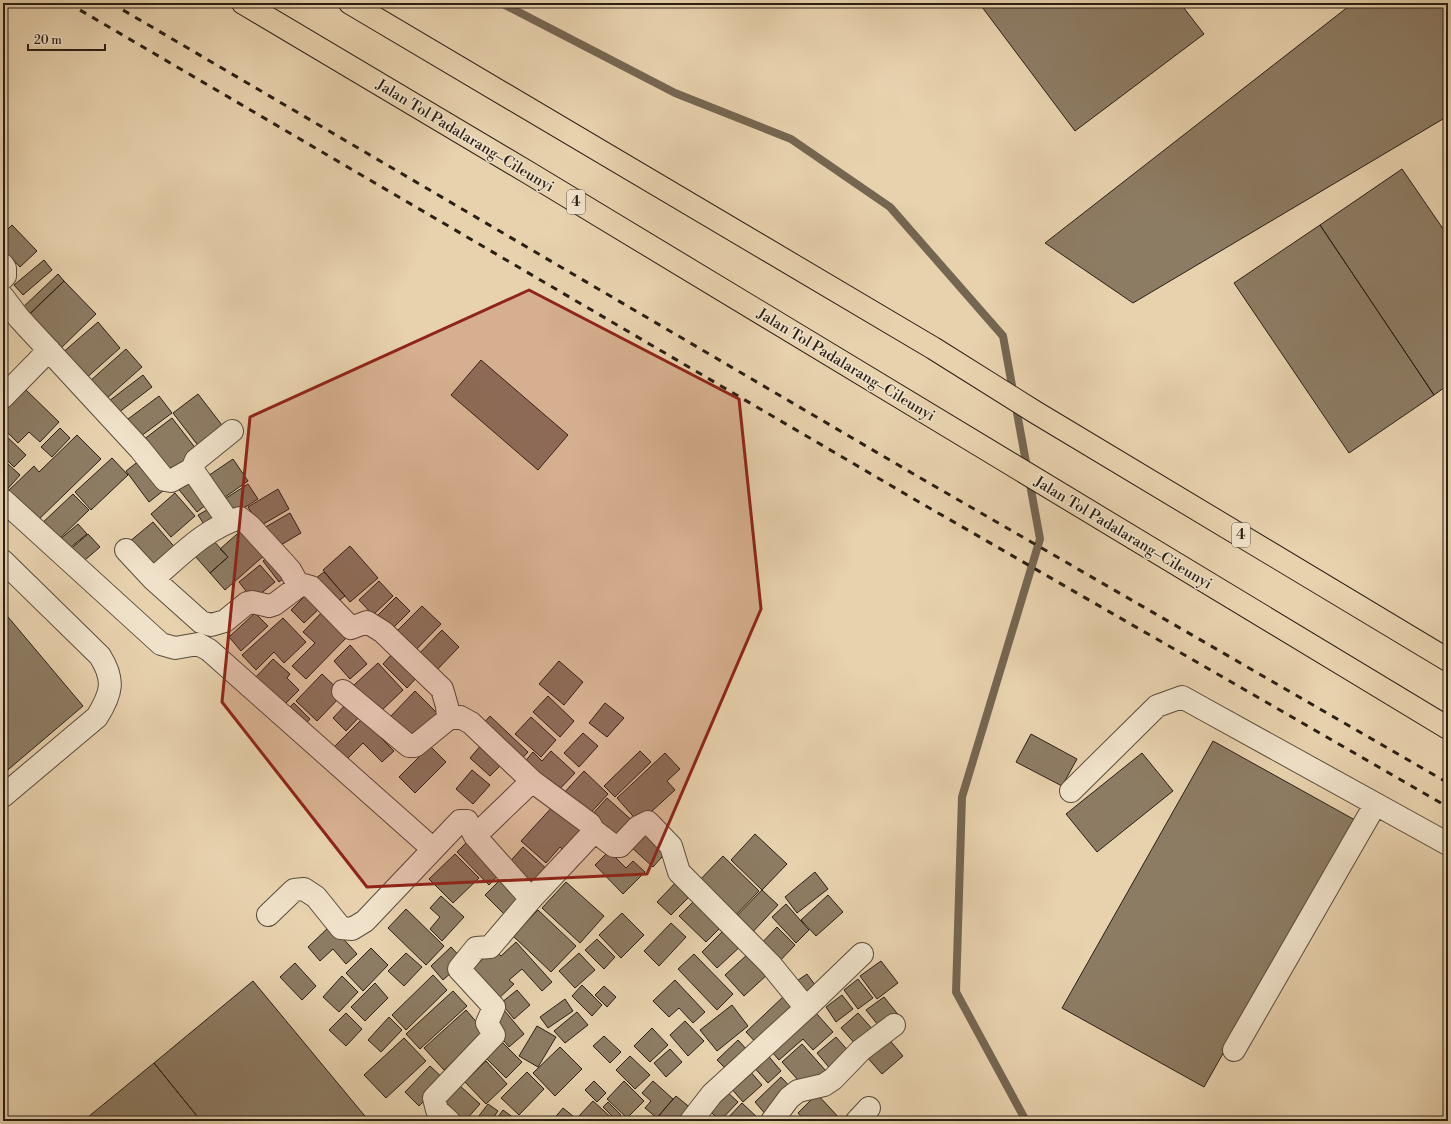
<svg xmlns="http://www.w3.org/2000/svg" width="1451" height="1124" viewBox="0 0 1451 1124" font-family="'Libre Bodoni',serif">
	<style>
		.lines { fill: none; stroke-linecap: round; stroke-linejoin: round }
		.stream { stroke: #756651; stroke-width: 8 }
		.building { fill: #8d7c64; stroke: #2a1f14 }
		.minor-casing { stroke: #5a4c3a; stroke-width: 24 }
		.highway-casing { stroke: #2a1f14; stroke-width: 24 }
		.minor { stroke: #f0e2ca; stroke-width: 22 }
		.highway { stroke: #e8d2ae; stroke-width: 22 }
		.rail { stroke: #2a1f14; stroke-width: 3; stroke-dasharray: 7 7; stroke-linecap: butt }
		.marked { fill: #8f2418; fill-opacity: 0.2; stroke: #8f2418; stroke-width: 3; stroke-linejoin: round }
		.labels { text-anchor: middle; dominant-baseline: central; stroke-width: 3; stroke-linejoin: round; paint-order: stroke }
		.shield { fill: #f0e2ca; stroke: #655a4b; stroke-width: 1 }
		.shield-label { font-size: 14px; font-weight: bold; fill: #2a1f14 }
		.street-label { font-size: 15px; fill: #2a1f14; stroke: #f0e2ca }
	</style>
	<rect width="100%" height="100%" fill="#e8d2ae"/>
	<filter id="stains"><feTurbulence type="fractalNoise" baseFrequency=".005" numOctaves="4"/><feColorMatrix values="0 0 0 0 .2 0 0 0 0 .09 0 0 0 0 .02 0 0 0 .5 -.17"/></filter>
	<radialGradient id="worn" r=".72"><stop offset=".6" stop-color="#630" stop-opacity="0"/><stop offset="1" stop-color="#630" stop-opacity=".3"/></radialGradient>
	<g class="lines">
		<path class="stream" d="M501 3 675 93 791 139 890 207 1003 336 1040 539 962 797 956 992 1026 1121"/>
	</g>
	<path class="building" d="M979 3H1180L1204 34 1075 131Z
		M1353 3H1448V116L1133 303 1045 243Z
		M1402 169 1448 236V385L1434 395 1320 225Z
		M12 225 37 251 20 267 9 255 3 260V234Z
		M1320 225 1434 395 1349 453 1234 283Z
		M44 260 52 270 23 295 14 285Z
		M58 274 64 281 25 318 19 311Z
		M64 281 96 314 58 351 26 318Z
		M3 303 15 315 3 327Z
		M98 322 120 348 84 380 61 354Z
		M126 349 142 367 106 399 90 381Z
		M481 360 568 435 538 470 451 395Z
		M143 375 152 387 118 413 109 401Z
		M26 390 59 422 40 442 29 432 18 443 3 428V413Z
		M198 394 228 433 203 452 173 413Z
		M159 396 172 413 137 439 124 422Z
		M172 418 200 454 167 479 139 443Z
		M60 428 70 438 52 457 41 447Z
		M3 433 26 455 14 467 3 456Z
		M77 435 101 459 34 524 5 494 34 466 39 472Z
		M144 457 168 487 149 502 126 471Z
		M112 458 128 475 91 510 75 492Z
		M233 459 248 481 218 502 202 480Z
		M8 464 20 475 4 493 3 469Z
		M191 474 212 500 197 512 176 486Z
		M248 484 258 499 233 515 223 500Z
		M278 489 289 509 260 526 248 507Z
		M175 493 195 516 171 537 151 514Z
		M73 494 89 510 55 543 39 526Z
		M214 506 225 523 209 532 198 515Z
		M290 513 301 533 274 549 262 529Z
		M153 522 178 551 155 571 129 542Z
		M78 524 87 534 66 551 58 541Z
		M245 527 267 553 225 590 210 573 228 557 220 549Z
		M88 534 100 547 78 566 66 553Z
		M213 540 228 557 210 573 195 556Z
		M350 546 378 578 350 602 323 570Z
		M271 554 287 576 279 582 263 561Z
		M260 565 275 582 253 600 239 582Z
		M324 572 345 596 332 606 311 582Z
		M379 581 393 596 373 615 359 600Z
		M306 595 320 608 304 623 291 610Z
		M396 597 410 611 389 632 375 618Z
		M422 606 441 624 409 657 390 638Z
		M3 611 83 706 3 774Z
		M323 611 348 636 306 679 292 666 315 643 303 632Z
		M255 613 268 626 241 651 229 637Z
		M283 618 306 642 284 663 274 652 256 670 242 655Z
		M442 630 459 647 432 675 415 658Z
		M350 645 367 664 350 679 334 661Z
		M393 653 418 676 407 688 383 664Z
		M273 659 290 674 287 678 299 690 283 706 254 679Z
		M559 661 583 682 564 705 539 684Z
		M378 663 403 690 380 712 354 685Z
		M322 674 343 694 317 721 296 701Z
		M415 691 440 716 415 743 389 718Z
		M548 696 574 721 560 737 533 712Z
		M350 700 363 713 346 731 333 718Z
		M294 703 310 719 301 729 285 712Z
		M605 703 624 718 607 737 589 723Z
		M490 716 528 752 517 764 479 728Z
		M531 717 556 740 541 757 515 734Z
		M362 719 394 751 382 762 363 743 347 759 334 747Z
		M583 733 598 746 579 767 564 753Z
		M1031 734 1077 759 1062 786 1016 762Z
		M1213 741 1355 820 1204 1087 1062 1008Z
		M482 744 503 763 490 776 470 758Z
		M430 746 446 762 415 793 399 777Z
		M551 751 575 773 554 795 522 765 533 752 542 761Z
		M640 751 651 762 615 797 604 786Z
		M665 753 680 769 667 781 675 790 639 823 617 798Z
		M1142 753 1173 791 1097 852 1066 814Z
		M472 770 490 785 473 804 456 789Z
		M584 771 608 794 586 818 562 795Z
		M607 798 636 824 618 845 589 818Z
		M555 804 589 834 569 856 560 847 546 863 521 841Z
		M648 828 669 849 653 867 630 846Z
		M755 834 787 864 762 890 731 860Z
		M468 841 500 873 489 885 457 852Z
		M523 847 550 872 531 891 505 867Z
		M609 851 626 868 633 861 645 872 623 894 595 865Z
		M455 854 479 878 453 903 429 879Z
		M723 856 759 891 731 920 695 885Z
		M815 872 828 889 797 913 785 897Z
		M680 878 694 892 671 915 657 902Z
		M501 879 524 901 508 918 485 895Z
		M566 882 604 916 580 943 542 908Z
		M762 890 778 905 747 938 730 923Z
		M828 895 843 912 816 936 801 920Z
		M441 896 464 917 442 941 430 929 440 917 430 908Z
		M698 897 725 923 706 942 679 916Z
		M786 904 809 930 796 943 772 917Z
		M406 909 444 946 426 965 388 928Z
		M538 910 576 946 551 972 513 936Z
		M622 913 644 935 621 958 599 935Z
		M671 923 686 937 659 966 644 951Z
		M331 925 357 954 346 964 333 949 320 961 308 947Z
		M727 927 743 944 717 968 702 952Z
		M777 927 795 945 774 967 756 949Z
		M597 939 615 957 604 969 585 950Z
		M516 942 552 982 542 991 522 969 509 980 514 984 495 1002 468 972 494 949 501 956Z
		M451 947 464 961 443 980 431 966Z
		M371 948 388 965 363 991 346 973Z
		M406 953 422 967 404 986 388 971Z
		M579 953 595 970 575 988 559 971Z
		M749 953 769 973 744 996 725 975Z
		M694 954 733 994 717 1010 678 969Z
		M881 961 898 983 877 999 860 976Z
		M295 963 316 986 302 1000 280 977Z
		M807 974 818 989 806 998 794 983Z
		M433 975 447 990 406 1030 392 1015Z
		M342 976 358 992 339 1012 323 997Z
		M858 979 873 998 858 1009 844 990Z
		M675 980 705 1012 693 1023 679 1008 669 1017 653 1001Z
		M253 981 369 1121H201L154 1063Z
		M375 983 388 998 365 1021 351 1007Z
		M582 985 602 1005 592 1016 572 996Z
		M604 986 616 997 607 1007 595 995Z
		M517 990 530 1005 514 1019 501 1003Z
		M453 991 467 1006 420 1049 406 1034Z
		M842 995 853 1009 836 1022 826 1007Z
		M784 996 798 1012 761 1048 746 1032Z
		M884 997 900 1017 882 1030 866 1010Z
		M565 999 573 1011 548 1028 540 1017Z
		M732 1005 748 1026 717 1051 700 1030Z
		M466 1010 485 1032 444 1070 424 1048Z
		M504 1010 524 1034 509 1047 489 1023Z
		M577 1012 588 1025 565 1043 554 1031Z
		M346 1013 362 1029 346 1046 329 1030Z
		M816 1013 833 1032 813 1050 803 1039 779 1060 772 1052Z
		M858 1013 875 1032 858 1047 841 1028Z
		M389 1017 402 1030 381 1052 368 1040Z
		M685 1021 704 1041 688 1056 670 1035Z
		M537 1026 556 1037 538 1067 519 1056Z
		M652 1028 668 1045 650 1062 634 1046Z
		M604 1036 621 1052 610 1063 593 1046Z
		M497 1037 522 1062 506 1078 482 1054Z
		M836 1037 851 1054 832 1071 817 1053Z
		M887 1037 903 1056 882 1074 866 1056Z
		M404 1038 426 1061 386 1098 364 1075Z
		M738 1040 748 1051 727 1070 717 1060Z
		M802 1044 826 1071 806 1089 782 1062Z
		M560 1047 582 1069 555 1096 533 1073Z
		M670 1049 682 1062 666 1077 654 1063Z
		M765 1052 781 1071 768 1083 751 1064Z
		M630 1056 650 1075 635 1089 616 1070Z
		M486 1061 507 1084 486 1104 465 1082Z
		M154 1063 201 1121H91L88 1117Z
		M430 1066 445 1080 419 1106 405 1092Z
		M749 1070 762 1085 743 1102 730 1087Z
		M527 1072 544 1089 519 1115 501 1098Z
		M781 1077 794 1091 767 1116 755 1102Z
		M594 1081 606 1093 597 1102 585 1090Z
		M624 1081 644 1101 627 1118 607 1099Z
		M653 1081 673 1099 657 1118 645 1108 651 1101 642 1093Z
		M459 1085 480 1104 465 1121H455L438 1106Z
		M725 1090 738 1102 720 1121 707 1108Z
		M817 1094 842 1121H805L798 1113Z
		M676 1096 693 1110 684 1121H654Z
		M593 1101 614 1120 613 1121H585L579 1116Z
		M608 1102 621 1115 616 1120 603 1107Z
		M742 1103 761 1121H725Z
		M488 1104 498 1111 491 1121H475Z
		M563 1108 579 1121H552Z
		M503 1110 518 1121H495Z"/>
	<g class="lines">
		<g class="minor-casing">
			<path id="minor" d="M3 265 5 268V276L3 278
				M3 297 19 318 140 449 165 480 171 481 192 469
				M3 397 49 350
				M3 500 161 644 175 648 198 644 209 650 433 849
				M228 521 192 469 196 460 232 431
				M126 550 153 579 201 622 211 625 225 621 247 603 252 602 269 606 275 604 299 586 304 585 311 587 351 628 367 622 383 632 442 689 447 706 448 719 460 717 471 723 532 781 590 824 593 830 589 837 531 899 490 947 476 948 459 969 494 1007 487 1023 494 1035 434 1098 437 1110 449 1121
				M3 561 100 656C115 680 112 693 97 717L3 796
				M153 579C180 556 206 528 240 518L250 526 290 570 299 586
				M343 691 409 746H415L448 719
				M1071 791 1157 706 1182 697 1448 844
				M593 830 614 846H620L638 827 648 822 671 846 679 872 771 965 806 1008 712 1094 691 1121
				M475 836 531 899
				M268 915 294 890 304 889 316 897 341 928 352 929 365 921 460 821H467L475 836 532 781
				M806 1008 862 954
				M1234 1050 1375 805
				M772 1121 789 1098 798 1091 824 1085 833 1079 861 1050 894 1025
				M857 1121 869 1108"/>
		</g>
		<g class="highway-casing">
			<path id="highway" d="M243 3 529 173 1448 728
				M350 3 933 348 1035 412 1448 660"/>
		</g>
		<use href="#minor" class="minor"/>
		<use href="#highway" class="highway"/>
		<path class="rail" d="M68 3 907 495 1448 807
			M111 3 917 476 1448 783"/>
	</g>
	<path class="marked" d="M529 290 739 399 761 609 647 874 367 887 222 702 250 417Z"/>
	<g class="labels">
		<g class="shield">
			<rect x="567" y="190" width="18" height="24" rx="3"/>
			<rect x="1232" y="523" width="18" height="24" rx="3"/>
		</g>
		<g class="shield-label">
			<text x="576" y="202">4</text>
			<text x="1241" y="535">4</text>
		</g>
		<g class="street-label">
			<text transform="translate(465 136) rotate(31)">Jalan Tol Padalarang–Cileunyi</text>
			<text transform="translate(846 365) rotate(31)">Jalan Tol Padalarang–Cileunyi</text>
			<text transform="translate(1123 533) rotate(31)">Jalan Tol Padalarang–Cileunyi</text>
		</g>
	</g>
	<rect width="1451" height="1124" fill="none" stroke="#e8d2ae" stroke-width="16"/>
	<rect x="4" y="4" width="1443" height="1116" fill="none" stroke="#2a1f14" stroke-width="2"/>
	<rect x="8" y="8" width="1435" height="1108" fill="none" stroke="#2a1f14"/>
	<path d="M28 44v6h77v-6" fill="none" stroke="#2a1f14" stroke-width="2"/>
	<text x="34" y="44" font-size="12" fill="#2a1f14" stroke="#f0e2ca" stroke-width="3" paint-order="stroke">20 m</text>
	<rect width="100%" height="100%" filter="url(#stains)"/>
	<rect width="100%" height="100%" fill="url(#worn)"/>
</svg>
